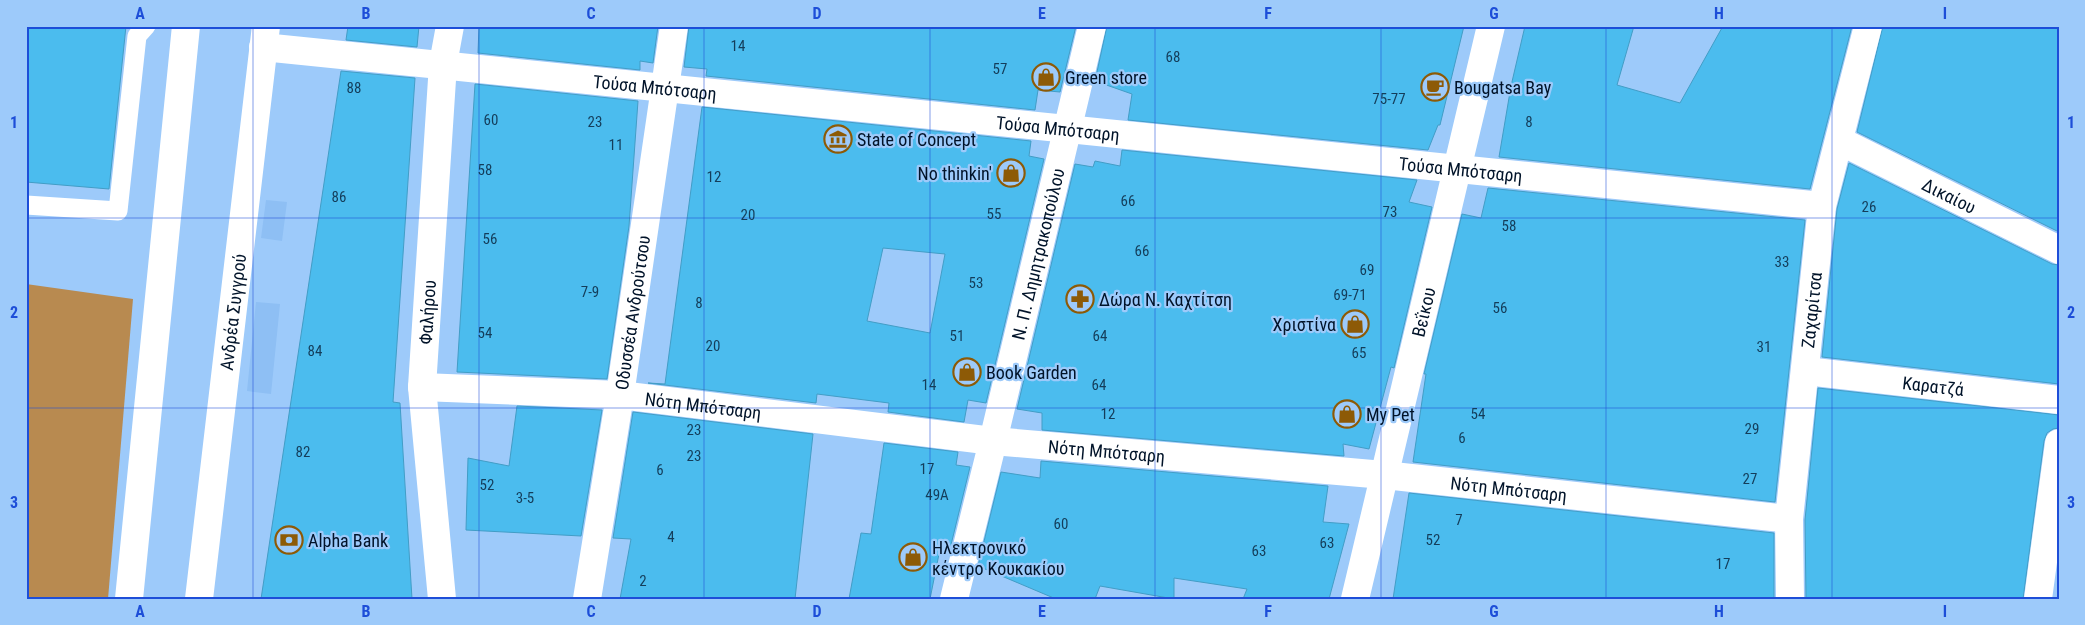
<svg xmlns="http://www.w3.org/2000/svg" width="2085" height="625" viewBox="0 0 2085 625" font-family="'Roboto Condensed',sans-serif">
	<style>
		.built { fill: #8ebff4 }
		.green { fill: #b88a50 }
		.building { fill: #4bbcee; stroke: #429dc6; fill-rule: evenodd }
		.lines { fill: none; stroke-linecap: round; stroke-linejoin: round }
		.service { stroke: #fff; stroke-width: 19 }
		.minor { stroke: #fff; stroke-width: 28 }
		.tertiary { stroke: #fff; stroke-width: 28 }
		.trunk { stroke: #fff; stroke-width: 28 }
		.grid { fill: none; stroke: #1d4ed8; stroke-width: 1; stroke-opacity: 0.55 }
		.labels { text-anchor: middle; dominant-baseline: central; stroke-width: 4.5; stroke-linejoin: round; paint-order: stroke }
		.number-label { font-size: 15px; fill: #143d5a }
		.poi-label { font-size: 18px; fill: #011329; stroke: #9dcafa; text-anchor: start }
		.street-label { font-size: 18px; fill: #011329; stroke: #9dcafa }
		.neatline { fill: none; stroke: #1d4ed8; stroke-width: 2 }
		.grid-label { font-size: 16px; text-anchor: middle; font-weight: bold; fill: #1d4ed8 }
	</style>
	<rect width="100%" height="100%" fill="#9dcafa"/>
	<path class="built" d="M266 200 287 202 282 241 261 238Z
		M256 302 280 304 271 394 247 391Z"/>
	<path class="green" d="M26 284 133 299 108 599H26Z"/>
	<path class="building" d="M26 26H126L109 189 26 182Z
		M348 26H419L417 47 346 40Z
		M479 26H658L653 63 640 61V70L478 53Z
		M689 26H1076L1060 92 1038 90 1035 110 706 76 707 69 684 67Z
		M1107 26H1464L1440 125H1438L1428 150 1128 120 1132 94 1095 81Z
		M1525 26H1634L1617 85 1680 103 1723 26H1852L1810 189 1499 157 1511 86Z
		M1883 26H2059V232L1857 132Z
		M341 71 415 78 393 402 400 403 412 599H261Z
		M475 84 638 101 629 226 607 379 457 372Z
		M702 107 1031 141 1029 156 1044 159 986 403 968 400 964 422 888 412 889 403 817 394 816 403 648 383 665 384ZM883 248 945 254 930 333 867 321Z
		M1122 150 1417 180 1409 202 1432 207 1394 368 1391 367 1369 449 1343 444 1344 456 1042 430V413L1017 409 1075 164 1093 167 1095 161 1120 166Z
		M1849 163 2052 264 2059 265V384L1822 357 1837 209Z
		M1488 188 1805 220 1775 502 1413 462 1426 374H1424L1462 214 1481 218Z
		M1818 388 2059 415V428L2053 429 2047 433 2044 441 2023 599H1806L1805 520Z
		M517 406 602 410 581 536 466 530 468 458 509 466Z
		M633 412 813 434 795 599H620L631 539 613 538Z
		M884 443 958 452 956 465 970 467 949 553 940 549 930 599H849L861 533 871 534Z
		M1041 461 1328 486 1323 522 1349 524 1329 599H1243L1247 589 1174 578V599L1100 586 1095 599H1056L978 566 1001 472 1040 478Z
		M1409 493 1774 533V599H1393Z"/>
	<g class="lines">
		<path class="service" d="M26 205 118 211 137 36 146 26"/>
		<g class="minor">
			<path id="s1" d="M263 47 1822 206"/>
			<path id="s2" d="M1840 141 2059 250"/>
			<path id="s3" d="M1806 371 2059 400"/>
			<path id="s4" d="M422 387 620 395 993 441 1384 475 1789 519"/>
			<path id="s5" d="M442 599 422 387 443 64 450 26"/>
			<path id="s6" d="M587 599 620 395 674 26"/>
			<path id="s7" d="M1790 599 1789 519 1822 206 1868 26"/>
			<path d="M2038 599 2059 443"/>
		</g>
		<g class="tertiary">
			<path id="s8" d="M954 599 993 441 1092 26"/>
			<path id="s9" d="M1355 599 1491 26"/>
		</g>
		<g class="trunk">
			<path d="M129 599 186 26"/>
			<path id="s10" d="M199 599 266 26"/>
		</g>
	</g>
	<path class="grid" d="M253 26V599M479 26V599M704 26V599M930 26V599M1155 26V599M1381 26V599M1606 26V599M1832 26V599M26 218H2059M26 408H2059"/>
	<defs>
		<g id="shop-ring" transform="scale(1.4375)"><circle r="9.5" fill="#9dcafa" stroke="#8d5a06" stroke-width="1.5"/><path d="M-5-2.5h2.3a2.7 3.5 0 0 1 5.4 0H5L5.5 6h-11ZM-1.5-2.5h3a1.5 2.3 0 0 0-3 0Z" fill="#8d5a06"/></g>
		<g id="cafe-ring" transform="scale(1.4375)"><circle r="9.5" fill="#9dcafa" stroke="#8d5a06" stroke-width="1.5"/><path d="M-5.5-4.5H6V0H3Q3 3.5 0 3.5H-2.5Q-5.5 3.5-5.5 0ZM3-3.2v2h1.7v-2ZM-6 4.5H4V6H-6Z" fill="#8d5a06"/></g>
		<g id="museum-ring" transform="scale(1.4375)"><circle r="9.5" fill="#9dcafa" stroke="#8d5a06" stroke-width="1.5"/><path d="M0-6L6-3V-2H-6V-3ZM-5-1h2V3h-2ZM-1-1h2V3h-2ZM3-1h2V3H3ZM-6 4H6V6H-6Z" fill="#8d5a06"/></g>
		<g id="pharmacy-ring" transform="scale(1.4375)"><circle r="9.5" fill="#9dcafa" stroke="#8d5a06" stroke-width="1.5"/><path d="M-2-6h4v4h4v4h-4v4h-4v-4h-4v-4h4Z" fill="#8d5a06"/></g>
		<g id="bank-ring" transform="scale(1.4375)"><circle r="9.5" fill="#9dcafa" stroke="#8d5a06" stroke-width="1.5"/><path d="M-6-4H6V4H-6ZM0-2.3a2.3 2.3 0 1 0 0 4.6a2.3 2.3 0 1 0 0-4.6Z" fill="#8d5a06"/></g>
	</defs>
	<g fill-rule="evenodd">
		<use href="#shop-ring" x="1046" y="77"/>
		<use href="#cafe-ring" x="1435" y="87"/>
		<use href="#museum-ring" x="838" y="139"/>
		<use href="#shop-ring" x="1011" y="173"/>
		<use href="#pharmacy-ring" x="1080" y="299"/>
		<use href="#shop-ring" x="1355" y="324"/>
		<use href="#shop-ring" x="967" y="372"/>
		<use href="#shop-ring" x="1347" y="414"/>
		<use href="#bank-ring" x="289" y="540"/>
		<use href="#shop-ring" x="913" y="557"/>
	</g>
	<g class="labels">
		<g class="number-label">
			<text x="738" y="46">14</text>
			<text x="1173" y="57">68</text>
			<text x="1000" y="69">57</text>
			<text x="354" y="88">88</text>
			<text x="1389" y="99">75-77</text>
			<text x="491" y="120">60</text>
			<text x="595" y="122">23</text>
			<text x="1529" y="122">8</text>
			<text x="616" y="145">11</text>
			<text x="485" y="170">58</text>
			<text x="714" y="177">12</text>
			<text x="339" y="197">86</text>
			<text x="1128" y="201">66</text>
			<text x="1869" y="207">26</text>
			<text x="1390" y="212">73</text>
			<text x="994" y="214">55</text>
			<text x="748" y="215">20</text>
			<text x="1509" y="226">58</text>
			<text x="490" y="239">56</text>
			<text x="1142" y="251">66</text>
			<text x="1782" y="262">33</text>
			<text x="1367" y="270">69</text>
			<text x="976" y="283">53</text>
			<text x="590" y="292">7-9</text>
			<text x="1350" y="295">69-71</text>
			<text x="699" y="303">8</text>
			<text x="1500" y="308">56</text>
			<text x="485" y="333">54</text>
			<text x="957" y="336">51</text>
			<text x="1100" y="336">64</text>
			<text x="713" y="346">20</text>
			<text x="1764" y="347">31</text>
			<text x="315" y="351">84</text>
			<text x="1359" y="353">65</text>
			<text x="929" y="385">14</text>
			<text x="1099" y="385">64</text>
			<text x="1108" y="414">12</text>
			<text x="1478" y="414">54</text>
			<text x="1752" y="429">29</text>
			<text x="694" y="430">23</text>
			<text x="1462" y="438">6</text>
			<text x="303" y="452">82</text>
			<text x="694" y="456">23</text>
			<text x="927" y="469">17</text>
			<text x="660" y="470">6</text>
			<text x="1750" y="479">27</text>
			<text x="487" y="485">52</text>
			<text x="937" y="495">49Α</text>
			<text x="525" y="498">3-5</text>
			<text x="1459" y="520">7</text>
			<text x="1061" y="524">60</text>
			<text x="671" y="537">4</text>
			<text x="1433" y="540">52</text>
			<text x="1327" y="543">63</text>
			<text x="1259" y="551">63</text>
			<text x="1723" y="564">17</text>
			<text x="643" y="581">2</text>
		</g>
		<g class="poi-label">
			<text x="1065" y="77">Green store</text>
			<text x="1454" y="87">Bougatsa Bay</text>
			<text x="857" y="139">State of Concept</text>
			<text x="992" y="173" text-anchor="end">No thinkin'</text>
			<text x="1099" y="299">Δώρα Ν. Καχτίτση</text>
			<text x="1336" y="324" text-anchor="end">Χριστίνα</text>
			<text x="986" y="372">Book Garden</text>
			<text x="1366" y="414">My Pet</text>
			<text x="308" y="540">Alpha Bank</text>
			<text x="932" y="547">Ηλεκτρονικό<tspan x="932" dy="21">κέντρο Κουκακίου</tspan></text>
		</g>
		<g class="street-label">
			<text stroke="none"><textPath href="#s1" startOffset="394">Τούσα Μπότσαρη</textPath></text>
			<text stroke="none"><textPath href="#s1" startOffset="799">Τούσα Μπότσαρη</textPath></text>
			<text stroke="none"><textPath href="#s1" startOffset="1204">Τούσα Μπότσαρη</textPath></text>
			<text stroke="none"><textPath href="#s2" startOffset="122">Δικαίου</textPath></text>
			<text stroke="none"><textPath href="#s8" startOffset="355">Ν. Π. Δημητρακοπούλου</textPath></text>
			<text stroke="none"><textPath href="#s7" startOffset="290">Ζαχαρίτσα</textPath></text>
			<text stroke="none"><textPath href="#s5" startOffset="288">Φαλήρου</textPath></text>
			<text stroke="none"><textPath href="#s10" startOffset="289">Ανδρέα Συγγρού</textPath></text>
			<text stroke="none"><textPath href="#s6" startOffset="290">Οδυσσέα Ανδρούτσου</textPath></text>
			<text stroke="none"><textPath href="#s9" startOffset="295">Βεΐκου</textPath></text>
			<text stroke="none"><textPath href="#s3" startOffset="128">Καρατζά</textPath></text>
			<text stroke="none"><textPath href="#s4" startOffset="282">Νότη Μπότσαρη</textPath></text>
			<text stroke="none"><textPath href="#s4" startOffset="688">Νότη Μπότσαρη</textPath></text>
			<text stroke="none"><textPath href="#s4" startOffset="1092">Νότη Μπότσαρη</textPath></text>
		</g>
	</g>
	<rect width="2085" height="625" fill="none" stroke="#9dcafa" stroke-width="55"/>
	<rect x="28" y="28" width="2030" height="570" class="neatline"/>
	<g class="grid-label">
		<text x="140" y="19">A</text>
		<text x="366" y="19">B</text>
		<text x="591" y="19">C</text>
		<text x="817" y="19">D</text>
		<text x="1042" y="19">E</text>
		<text x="1268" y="19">F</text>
		<text x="1494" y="19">G</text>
		<text x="1719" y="19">H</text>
		<text x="1945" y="19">I</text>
		<text x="14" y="128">1</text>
		<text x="2071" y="128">1</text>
		<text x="14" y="318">2</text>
		<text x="2071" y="318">2</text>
		<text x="14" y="508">3</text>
		<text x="2071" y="508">3</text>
		<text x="140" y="617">A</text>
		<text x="366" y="617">B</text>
		<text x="591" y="617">C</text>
		<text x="817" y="617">D</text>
		<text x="1042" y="617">E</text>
		<text x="1268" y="617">F</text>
		<text x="1494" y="617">G</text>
		<text x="1719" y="617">H</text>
		<text x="1945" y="617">I</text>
	</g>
</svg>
